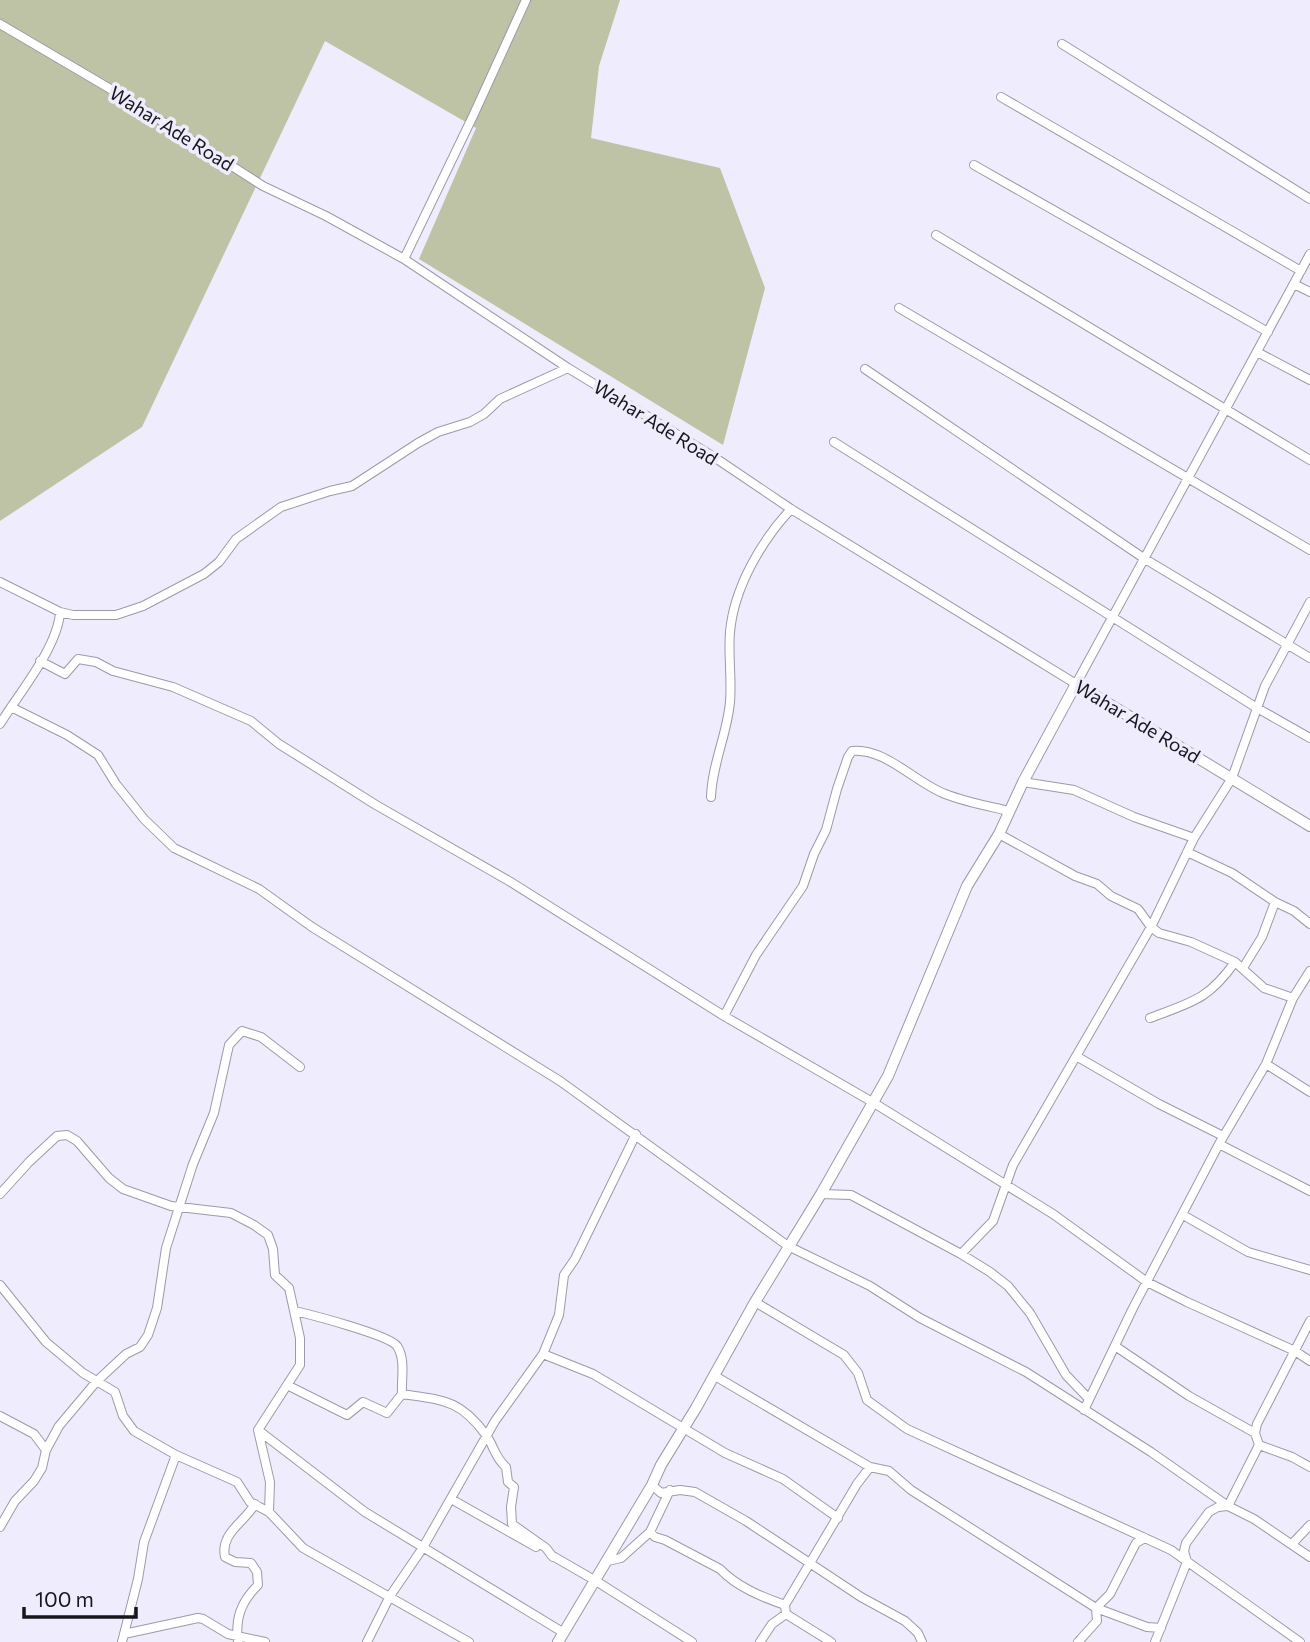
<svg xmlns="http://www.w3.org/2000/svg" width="1310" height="1642" viewBox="0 0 1310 1642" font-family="Commissioner,sans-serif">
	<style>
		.green { fill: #bfc3a5 }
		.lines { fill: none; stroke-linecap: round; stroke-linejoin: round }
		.street-casing { stroke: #9b9aa9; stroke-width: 10 }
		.secondary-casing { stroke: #9b9aa9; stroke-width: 12 }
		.street { stroke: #fff; stroke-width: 8 }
		.secondary { stroke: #fff; stroke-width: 10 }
		.labels { text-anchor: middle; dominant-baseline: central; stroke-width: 7; stroke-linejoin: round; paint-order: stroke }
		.street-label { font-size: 19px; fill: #17161c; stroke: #efedfd }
	</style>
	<rect width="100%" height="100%" fill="#efedfd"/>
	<path class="green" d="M0 0H620L599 66 591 138 720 168 765 288 723 445 419 259 476 128 325 41 142 427 0 521Z"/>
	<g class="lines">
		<g class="street-casing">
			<path id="street" d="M0 24 124 97 263 186 326 216 404 259 568 368 714 457 791 509 1076 684 1310 254
				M1062 44 1310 199
				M1001 97 1301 271
				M974 165 1268 332
				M936 235 1310 460
				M404 259 473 116 526 0
				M1294 284 1310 292
				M899 308 1310 550
				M1257 352 1310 380
				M865 369 1145 559 1310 658
				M834 442 1257 708 1310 738
				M0 582 60 612 73 615H116L143 606 204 574 219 562 236 539 281 507 330 491 352 486 418 443 438 432 470 422 484 414 500 399 568 368
				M40 661 65 674 78 659 96 662 113 671 173 687 251 721 279 744 376 805 509 881 724 1016 874 1103 1053 1214 1147 1282 1187 1302 1295 1351 1310 1361
				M11 707 67 735 98 755 116 784 144 819 174 848 259 889 312 927 560 1081 788 1246 870 1286 920 1318 1026 1372 1151 1452 1228 1506 1254 1519 1310 1557
				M0 724C19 693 58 647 60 612
				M1023 782 1074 790 1134 817 1194 838
				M711 797C712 764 727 735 730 702 732 679 728 655 730 632 734 588 761 541 791 509
				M999 834 1075 876 1097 884 1111 896 1138 909 1151 927 1159 933 1191 942 1235 962 1264 988 1293 998
				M1187 852 1232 873 1275 902 1294 911 1310 924
				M1243 968 1262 937 1275 902
				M724 1016 756 955 803 886 814 854 826 830 837 789 848 757 852 751C884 747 916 783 945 794 966 802 988 806 1009 811
				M1150 1018C1192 1002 1208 1000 1235 962
				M1076 1056 1159 1104 1223 1136
				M1266 1064 1310 1092
				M1219 1144 1310 1191
				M0 1194 29 1162 57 1136 67 1135 77 1141 109 1178 123 1189 171 1206 231 1213 254 1225 268 1235 273 1249 275 1275 289 1288 300 1338V1365L258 1430 270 1482 269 1512
				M821 1194 851 1195 961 1254 990 1272 1008 1286 1030 1313 1066 1375 1089 1399
				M1183 1215 1248 1252 1310 1270
				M961 1254 993 1221 1013 1165 1151 927 1194 838 1232 778 1265 686 1310 602
				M0 1285 46 1342 83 1373 115 1392 123 1416 134 1431 176 1455 237 1482 250 1502 269 1512 303 1548 469 1642
				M755 1302 844 1355 858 1373 867 1400 907 1429 1171 1550 1300 1642
				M295 1311C312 1315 389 1335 397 1346 406 1360 401 1378 402 1394
				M1115 1346 1189 1396 1255 1433
				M543 1354 593 1374 725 1453 783 1479 838 1518
				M715 1376 870 1467
				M287 1385 347 1415 363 1402 387 1413 402 1394C442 1400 460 1399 486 1435 494 1446 495 1458 506 1467L508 1482 514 1487 511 1507 512 1524 546 1548 553 1557
				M1084 1410 1133 1308 1219 1144 1266 1064 1293 998 1310 971
				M0 1416 34 1434 46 1450
				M258 1430 365 1512 564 1633
				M1259 1445 1292 1457 1310 1467
				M652 1485 661 1493 680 1490 695 1492 746 1521 861 1597 905 1621 918 1633 922 1642
				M451 1499 536 1547
				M0 1527 15 1501 34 1481 42 1468 46 1450 59 1426 96 1382 126 1354 140 1347 148 1335 157 1308 166 1248 193 1164 214 1113 229 1045 242 1031 261 1037 300 1067
				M650 1532 670 1490
				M1292 1544 1310 1525
				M551 1555 596 1581 692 1642
				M608 1561 621 1558 650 1532 655 1537 665 1540 720 1569C737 1587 762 1597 785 1605
				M786 1614 831 1642
				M124 1634 198 1618 203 1619 228 1634 265 1642
				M122 1642 138 1579 144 1542 176 1455
				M238 1642C235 1618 241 1602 258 1585L257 1572 251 1563 235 1562 225 1557C220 1533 244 1523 255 1504
				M367 1642 390 1596 422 1549 495 1421 543 1354 559 1315 564 1275 575 1259 636 1134
				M760 1642 772 1624 786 1614 785 1605 857 1484 870 1467 889 1471 911 1490 1096 1608 1147 1627 1161 1628
				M1078 1642 1097 1621 1096 1608 1110 1594 1136 1543 1145 1538
				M1155 1642 1187 1562 1184 1551 1186 1543 1203 1520 1209 1512 1218 1507 1228 1506 1259 1445 1255 1433 1257 1424 1310 1321"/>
		</g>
		<g class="secondary-casing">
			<path id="secondary" d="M558 1642 652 1485 661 1465 696 1408 755 1302 821 1194 888 1076 967 886 999 834 1023 782 1076 684 1310 826"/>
		</g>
		<use href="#street" class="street"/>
		<use href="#secondary" class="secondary"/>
	</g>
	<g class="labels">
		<g class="street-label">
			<text transform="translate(172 128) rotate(32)">Wahar Ade Road</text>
			<text transform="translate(656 422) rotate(32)">Wahar Ade Road</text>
			<text transform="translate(1138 721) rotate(31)">Wahar Ade Road</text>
		</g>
	</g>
	<path d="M24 1607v10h112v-10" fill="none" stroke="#17161c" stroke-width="3.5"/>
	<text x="35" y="1607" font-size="21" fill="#17161c" stroke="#efedfd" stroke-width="5" paint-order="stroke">100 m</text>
</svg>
